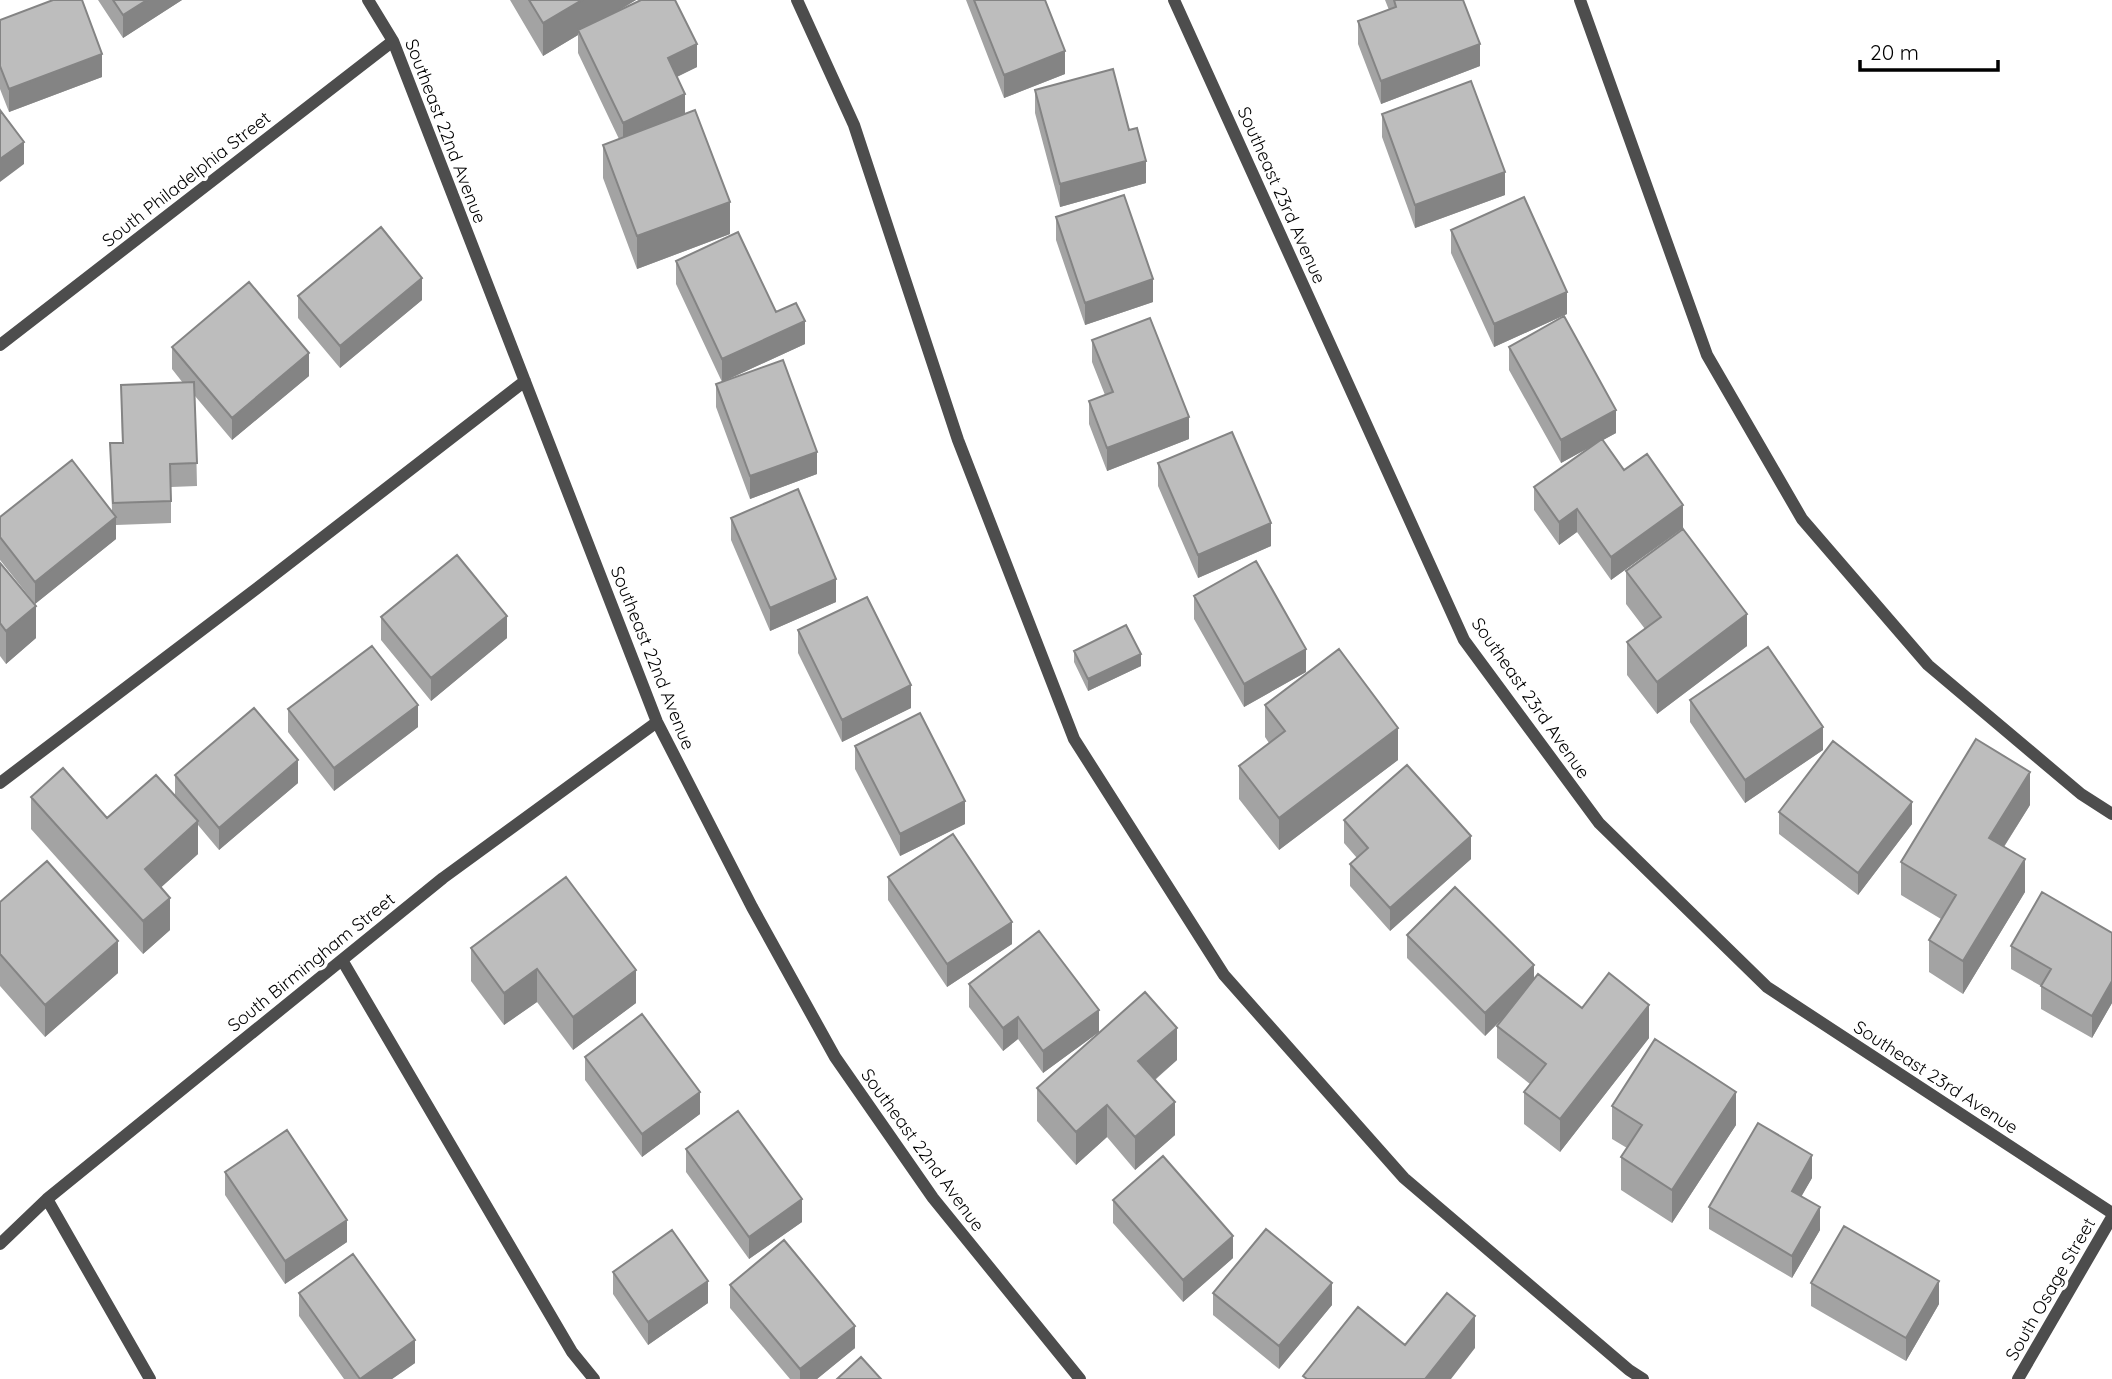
<svg xmlns="http://www.w3.org/2000/svg" width="2112" height="1379" viewBox="0 0 2112 1379" font-family="Quicksand,sans-serif">
	<style>
		.lines { fill: none; stroke-linecap: round; stroke-linejoin: round }
		.minor { stroke: #4d4d4d; stroke-width: 12 }
		.wall { fill: #a3a3a3 }
		.shaded-wall { fill: #848484 }
		.building { fill: #bdbdbd; stroke: #848484; stroke-width: 2 }
		.labels { text-anchor: middle; dominant-baseline: central; stroke-width: 7; stroke-linejoin: round; paint-order: stroke }
		.street-label { font-size: 18px; fill: #000; stroke: #fff }
	</style>
	<rect width="100%" height="100%" fill="#fff"/>
	<g class="lines">
		<path class="minor" d="M368 0 393 41 657 722 752 907 835 1057 933 1198 1080 1379
			M797 0 854 125 958 440 1074 739 1224 975 1404 1178 1629 1370 1643 1379
			M1174 0 1464 640 1599 823 1767 987 2112 1213
			M1580 0 1707 355 1802 519 1928 665 2081 794 2112 814
			M0 345 393 41
			M0 783 256 589 525 381
			M342 960 572 1352 594 1379
			M47 1199 150 1379
			M0 1244 47 1199 443 878 657 722
			M2018 1379 2112 1217"/>
	</g>
	<path class="wall" d="M98 0H182L123 38Z
		M510 0H636L618 11 697 67 677 77 685 114 730 234 637 269 603 178V145L619 139 578 53V35L543 56Z
		M966 0H1045L1065 74 1004 98Z
		M1385 0H1463L1480 66 1381 104 1358 44V21L1389 10Z
		M0 20 102 77 9 112 0 89Z
		M1035 90 1129 130 1146 183 1060 207 1035 113Z
		M1382 114 1505 195 1415 228 1382 137Z
		M1056 217 1153 302 1085 325 1056 240Z
		M1451 230 1567 314 1494 347 1451 253Z
		M676 261 776 312 805 344 722 382 676 284Z
		M298 296 422 300 340 368 298 318Z
		M1092 340 1189 439 1107 471 1089 424V401L1105 395 1092 362Z
		M172 347 309 376 232 440 195 396 197 486 171 487V523L116 525V539L35 604 0 560V517L112 511 110 443H122L121 385 183 383 172 369Z
		M1509 347 1616 433 1603 440 1624 470 1683 528 1611 580 1577 532 1559 545 1534 510V487L1595 444 1561 463 1509 370Z
		M716 384 817 474 750 499 716 407Z
		M1158 463 1271 546 1198 578 1158 486Z
		M731 518 836 602 770 631 731 540Z
		M0 563 36 638 6 664 0 656Z
		M1626 571 1747 646 1657 714 1627 675V642L1645 629 1626 604Z
		M1194 596 1306 672 1244 707 1194 619Z
		M381 617 507 638 431 701 381 640Z
		M798 630 911 708 842 742 798 653Z
		M1074 651 1141 666 1088 691 1074 662Z
		M1690 700 1823 750 1745 803 1690 722Z
		M1265 705 1398 760 1279 850 1239 799V766L1269 743 1265 737Z
		M288 709 418 727 334 791 288 732Z
		M855 746 965 824 900 856 855 769Z
		M175 775 298 783 219 850 198 825V854L161 887 170 930 143 954 31 829V797L107 818 175 795Z
		M2030 805 2004 847 2025 892 1963 994 1929 972V940L1941 919 1901 895V862Z
		M1779 812 1912 824 1858 895 1779 834Z
		M1344 820 1471 859 1390 931 1350 886V864L1357 858 1344 843Z
		M888 877 1012 944 947 987 888 900Z
		M0 902 118 973 45 1037 0 986Z
		M2112 933V1003L2092 1038 2041 1009V986L2011 969V946Z
		M1407 935 1534 979 1582 1008 1649 1038 1560 1152 1524 1124V1092L1530 1084 1497 1058V1026L1504 1016 1485 1036 1407 958Z
		M471 948 636 1003 573 1050 537 1002 504 1025 471 981Z
		M969 984 1099 1032 1043 1073 1018 1039 1003 1051 969 1007Z
		M585 1057 700 1114 642 1157 585 1080Z
		M1177 1060 1155 1080 1175 1135 1135 1170 1107 1137 1076 1165 1037 1121V1088Z
		M1612 1106 1736 1125 1672 1223 1621 1190V1157L1627 1148 1612 1139Z
		M686 1149 802 1222 749 1259 686 1172Z
		M225 1172 347 1242 285 1284 225 1195Z
		M1812 1178 1801 1196 1820 1230 1792 1278 1709 1229V1207Z
		M1113 1200 1233 1258 1183 1302 1113 1223Z
		M613 1272 708 1303 648 1345 613 1294Z
		M1811 1283 1939 1304 1906 1361 1811 1306Z
		M730 1285 855 1348 817 1379H790L730 1308Z
		M299 1293 415 1363 392 1379H344L299 1316Z
		M1213 1293 1332 1305 1279 1369 1213 1315Z"/>
	<path class="shaded-wall" d="M147 0H182L123 38V15Z
		M582 0H636L579 34 578 30V35L543 56V23Z
		M697 44V67L668 81V58Z
		M1480 44V66L1381 104V81Z
		M1065 51V74L1004 98V75Z
		M102 54V77L9 112V89Z
		M685 94V117L623 146V123Z
		M24 142V164L0 182V159Z
		M1146 161V183L1060 207V184Z
		M1505 172V195L1415 228V205Z
		M730 202V234L637 269V236Z
		M422 278V300L340 368V346Z
		M1153 279V302L1085 325V303Z
		M1567 292V314L1494 347V324Z
		M805 321V344L722 382V359Z
		M309 353V376L232 440V418Z
		M1616 410V433L1561 463V440Z
		M1189 417V439L1107 471V448Z
		M817 452V474L750 499V476Z
		M1683 505V528L1611 580V557Z
		M1577 509V532L1559 545V522Z
		M116 517V539L35 604V582Z
		M1271 523V546L1198 578V555Z
		M836 579V602L770 631V608Z
		M36 606V638L6 664V631Z
		M1747 614V646L1657 714V682Z
		M507 616V638L431 701V678Z
		M1306 649V672L1244 707V684Z
		M1141 654V666L1088 691V679Z
		M911 685V708L842 742V720Z
		M418 705V727L334 791V768Z
		M1823 727V750L1745 803V780Z
		M1398 728V760L1279 850V818Z
		M298 760V783L219 850V828Z
		M2030 772V805L1989 870V838Z
		M965 801V824L900 856V834Z
		M1912 802V824L1858 895V873Z
		M198 821V854L145 902V869Z
		M1471 836V859L1390 931V908Z
		M2025 859V892L1963 994V961Z
		M170 898V930L143 954V921Z
		M1012 922V944L947 987V964Z
		M118 941V973L45 1037V1005Z
		M1534 965V988L1485 1036V1013Z
		M537 969V1002L504 1025V993Z
		M636 970V1003L573 1050V1017Z
		M2112 981V1003L2092 1038V1016Z
		M1649 1005V1038L1560 1152V1119Z
		M1099 1010V1032L1043 1073V1051Z
		M1018 1017V1039L1003 1051V1028Z
		M1177 1028V1060L1138 1094V1061Z
		M700 1092V1114L642 1157V1134Z
		M1736 1092V1125L1672 1223V1190Z
		M1175 1102V1135L1135 1170V1137Z
		M1107 1105V1137L1076 1165V1132Z
		M1812 1155V1178L1792 1213V1191Z
		M802 1199V1222L749 1259V1237Z
		M1820 1207V1230L1792 1278V1256Z
		M347 1220V1242L285 1284V1261Z
		M1233 1236V1258L1183 1302V1280Z
		M708 1281V1303L648 1345V1322Z
		M1939 1281V1304L1906 1361V1338Z
		M1332 1283V1305L1279 1369V1346Z
		M1475 1316V1348L1451 1379H1425Z
		M855 1326V1348L817 1379H800V1369Z
		M415 1340V1363L392 1379H360Z"/>
	<path class="building" d="M53 0H82L102 54 9 89 0 66V20Z
		M113 0H147L123 15Z
		M529 0H582L543 23Z
		M641 0H675L697 44 668 58 685 94 623 123 578 30Z
		M974 0H1045L1065 51 1004 75Z
		M1394 0H1463L1480 44 1381 81 1358 21 1396 7Z
		M1113 69 1129 130 1137 128 1146 161 1060 184 1035 90Z
		M1471 81 1505 172 1415 205 1382 114Z
		M0 110 24 142 0 159Z
		M695 110 730 202 637 236 603 145Z
		M1124 195 1153 279 1085 303 1056 217Z
		M1524 197 1567 292 1494 324 1451 230Z
		M381 227 422 278 340 346 298 296Z
		M738 232 776 312 796 303 805 321 722 359 676 261Z
		M249 282 309 353 232 418 172 347Z
		M1564 316 1616 410 1561 440 1509 347Z
		M1150 318 1189 417 1107 448 1089 401 1113 392 1092 340Z
		M783 360 817 452 750 476 716 384Z
		M194 382 197 463 170 464 171 501 113 503 110 443H123L121 385Z
		M1232 432 1271 523 1198 555 1158 463Z
		M1602 439 1624 470 1647 454 1683 505 1611 557 1577 509 1559 522 1534 487Z
		M72 460 116 517 35 582 0 537V517Z
		M798 489 836 579 770 608 731 518Z
		M1683 529 1747 614 1657 682 1627 642 1661 617 1626 571Z
		M457 555 507 616 431 678 381 617Z
		M1256 561 1306 649 1244 684 1194 596Z
		M0 563 36 606 6 631 0 623Z
		M867 597 911 685 842 720 798 630Z
		M1126 625 1141 654 1088 679 1074 651Z
		M372 646 418 705 334 768 288 709Z
		M1768 647 1823 727 1745 780 1690 700Z
		M1339 649 1398 728 1279 818 1239 766 1285 731 1265 705Z
		M254 708 298 760 219 828 175 775Z
		M920 713 965 801 900 834 855 746Z
		M1976 739 2030 772 1989 838 2025 859 1963 961 1929 940 1956 895 1901 862Z
		M1833 741 1912 802 1858 873 1779 812Z
		M1407 765 1471 836 1390 908 1350 864 1368 848 1344 820Z
		M63 768 107 818 156 775 198 821 145 869 170 898 143 921 31 797Z
		M953 834 1012 922 947 964 888 877Z
		M47 861 118 941 45 1005 0 954V902Z
		M566 877 636 970 573 1017 537 969 504 993 471 948Z
		M1455 887 1534 965 1485 1013 1407 935Z
		M2042 892 2112 933V981L2092 1016 2041 986 2051 969 2011 946Z
		M1039 931 1099 1010 1043 1051 1018 1017 1003 1028 969 984Z
		M1609 973 1649 1005 1560 1119 1524 1092 1546 1064 1497 1026 1538 974 1582 1008Z
		M1145 992 1177 1028 1138 1061 1175 1102 1135 1137 1107 1105 1076 1132 1037 1088Z
		M642 1014 700 1092 642 1134 585 1057Z
		M1655 1039 1736 1092 1672 1190 1621 1157 1642 1125 1612 1106Z
		M738 1111 802 1199 749 1237 686 1149Z
		M1758 1123 1812 1155 1792 1191 1820 1207 1792 1256 1709 1207Z
		M287 1130 347 1220 285 1261 225 1172Z
		M1163 1156 1233 1236 1183 1280 1113 1200Z
		M1844 1226 1939 1281 1906 1338 1811 1283Z
		M1266 1229 1332 1283 1279 1346 1213 1293Z
		M672 1230 708 1281 648 1322 613 1272Z
		M784 1240 855 1326 800 1369 730 1285Z
		M353 1254 415 1340 360 1379 299 1293Z
		M1447 1293 1475 1316 1425 1379H1307L1303 1376 1358 1307 1405 1345Z
		M861 1357 881 1379H837Z"/>
	<g class="labels">
		<g class="street-label">
			<text transform="translate(446 131) rotate(69)">Southeast 22nd Avenue</text>
			<text transform="translate(186 179) rotate(-38)">South Philadelphia Street</text>
			<text transform="translate(1282 195) rotate(66)">Southeast 23rd Avenue</text>
			<text transform="translate(653 658) rotate(68)">Southeast 22nd Avenue</text>
			<text transform="translate(1531 698) rotate(55)">Southeast 23rd Avenue</text>
			<text transform="translate(311 962) rotate(-39)">South Birmingham Street</text>
			<text transform="translate(1936 1077) rotate(33)">Southeast 23rd Avenue</text>
			<text transform="translate(923 1150) rotate(54)">Southeast 22nd Avenue</text>
			<text transform="translate(2050 1289) rotate(-60)">South Osage Street</text>
		</g>
	</g>
	<path d="M1860 60v10h138v-10" fill="none" stroke="#000000" stroke-width="3.5"/>
	<text x="1870" y="60" font-size="21" fill="#000000" stroke="#ffffff" stroke-width="5" paint-order="stroke">20 m</text>
</svg>
